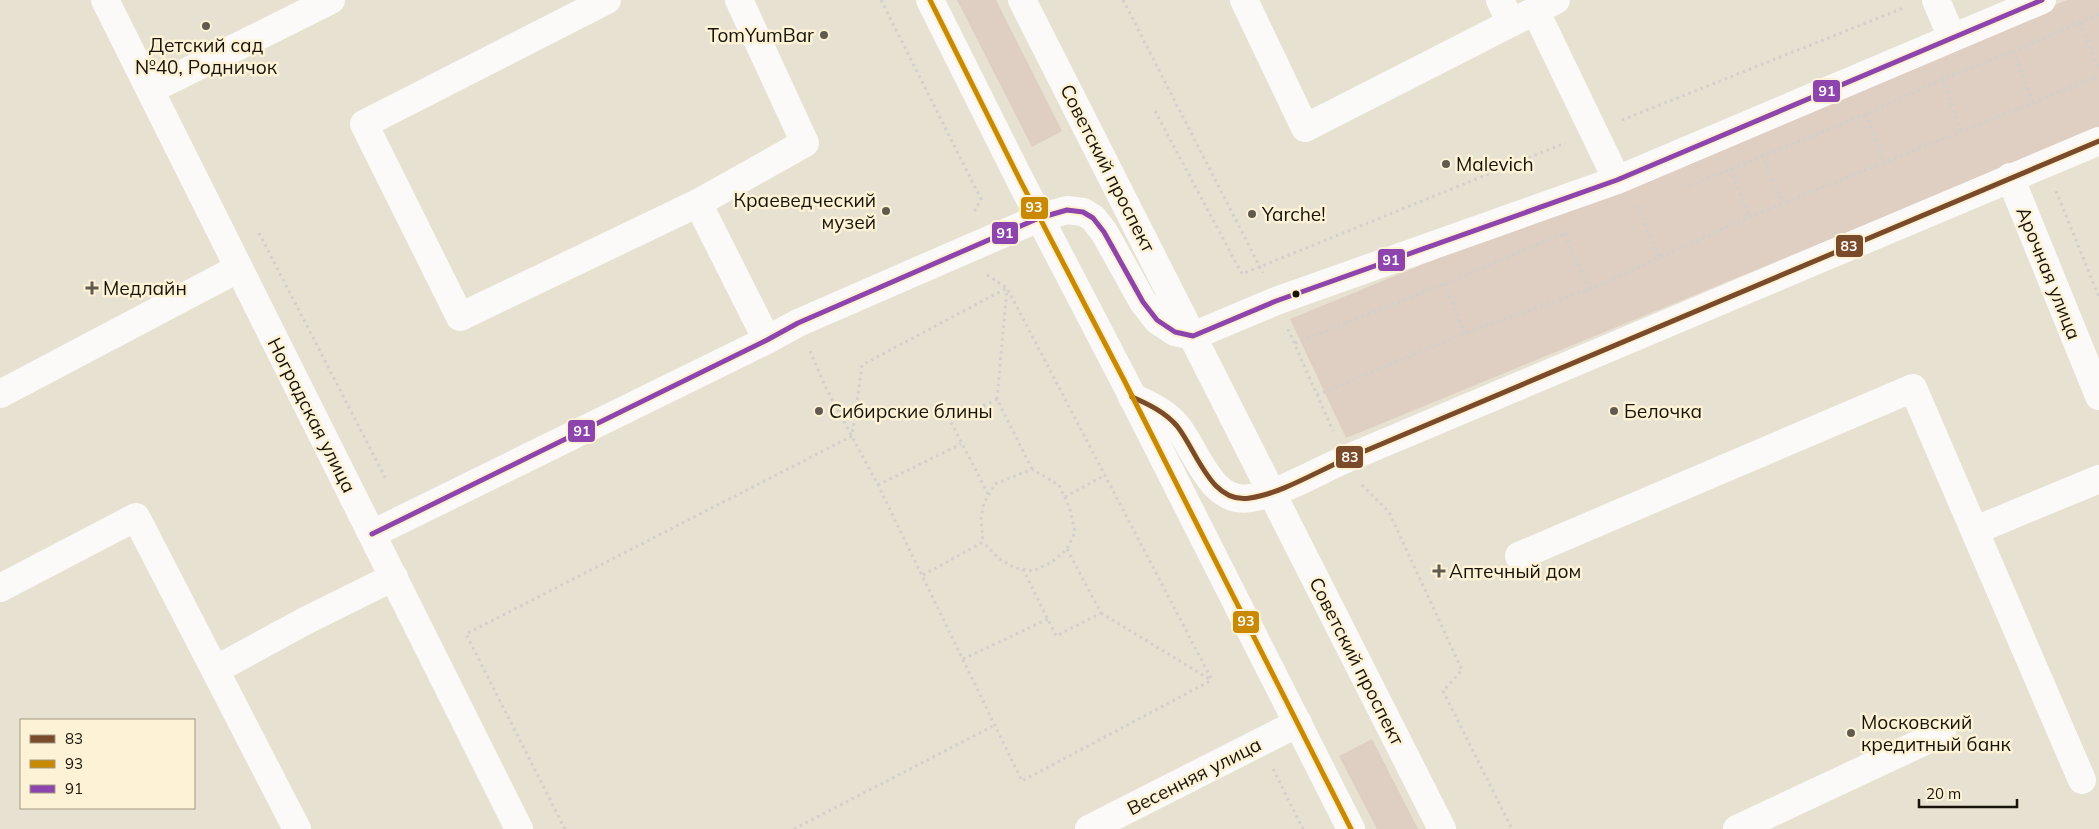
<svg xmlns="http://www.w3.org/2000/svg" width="2099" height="829" viewBox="0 0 2099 829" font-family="Mulish,sans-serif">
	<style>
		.green { fill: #dfcec2 }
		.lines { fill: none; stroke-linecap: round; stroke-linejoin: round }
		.path { stroke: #d1d0cb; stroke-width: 3; stroke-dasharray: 2.5 4; stroke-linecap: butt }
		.minor { stroke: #fbfaf8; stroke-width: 28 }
		.major { stroke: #fbfaf8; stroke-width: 28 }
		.bus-1-casing { stroke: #fdf2d5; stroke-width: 9 }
		.bus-2-casing { stroke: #fdf2d5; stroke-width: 9 }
		.bus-3-casing { stroke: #fdf2d5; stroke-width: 9 }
		.bus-1 { stroke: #7a4b2a; stroke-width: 5 }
		.bus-2 { stroke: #ca8902; stroke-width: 5 }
		.bus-3 { stroke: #8e44ad; stroke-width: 5 }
		.poi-dot { fill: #605b4e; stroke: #fdf2d5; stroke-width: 2 }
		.bus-dot { fill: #171308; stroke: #fdf2d5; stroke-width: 2 }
		.labels { text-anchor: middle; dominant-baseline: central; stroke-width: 5; stroke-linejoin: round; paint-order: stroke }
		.poi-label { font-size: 19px; fill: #171308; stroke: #fdf2d5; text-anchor: start }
		.street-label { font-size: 19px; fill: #171308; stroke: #fdf2d5 }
		.line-badge { stroke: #fdf2d5; stroke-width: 2 }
		.badge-label { font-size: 14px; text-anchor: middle; font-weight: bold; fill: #fff }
	</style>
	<rect width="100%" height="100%" fill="#e7e1d1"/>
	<path class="green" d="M957 0H996L1062 131 1032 147Z
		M2067 0H2099V129L1346 438 1290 319Z
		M1372 739 1418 829H1377L1339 756Z"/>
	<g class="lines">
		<path class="path" d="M881 0 981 199 973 214
			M1123 0 1263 273
			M2080 22 2099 70
			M2014 51 2033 103
			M1943 79 1961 132
			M1155 111 1242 274 1565 143
			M1866 114 1884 163
			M1622 120 1906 7
			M1762 155 1783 202
			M1731 169 1749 217
			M1689 186 1866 114 1943 79 2014 51 2099 14
			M2056 191 2099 297
			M1637 206 1659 256
			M259 233 386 479
			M1564 234 1590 289
			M987 275 1007 288 1212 680
			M1444 284 1465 333
			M1288 329 1333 431
			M1295 343 1444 284 1567 232
			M810 351 824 384 878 485 1022 781 1212 680
			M1317 395 1465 333 1590 289 1749 217 2099 76
			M997 399 1007 289
			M878 485 961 444
			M1362 485 1389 512 1462 670 1443 691 1512 829
			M988 494 951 422 997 399 1032 469
			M1065 497 1105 475
			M1023 569 1056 636 1101 613 1067 549
			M923 575 983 542 981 518 984 503 995 484 1032 469 1059 485 1070 509 1075 532 1067 549 1052 562 1033 571 1015 568 998 558 983 542
			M1101 613 1211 680
			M963 659 1048 619
			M1273 769 1303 829
			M565 829 466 634 852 436 862 365 1007 288
			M794 829 995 725"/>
		<path class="minor" d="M105 0 519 829
			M607 0 364 124 460 317 698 203 767 340
			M1244 0 1305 128 1556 0
			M1500 0 1511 23
			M1936 0 1952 38
			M1535 10 1617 180
			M150 90 331 0
			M2010 177 2099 396
			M698 203 805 143 739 0
			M0 394 239 268
			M1132 397C1148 404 1165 412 1177 426 1197 451 1211 505 1250 498 1280 494 1318 471 1346 459L2099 141
			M1976 530 2099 479
			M372 534 767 340 798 323 1039 218 1067 210 1083 212 1093 218 1104 232 1143 302 1157 320 1175 332 1193 336 1276 301 1617 180 2042 0
			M1519 556 1913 388 2082 780
			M0 588 136 517 297 829
			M215 670 307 620 394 577
			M1089 829 1298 723
			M1737 829 1942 733"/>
		<path class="major" d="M930 0 1020 180 1124 380 1351 829
			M1022 0 1442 829"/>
		<g class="bus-1-casing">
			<path id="bus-1" d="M1132 397C1148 404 1165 412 1177 426 1197 451 1211 505 1250 498 1280 494 1318 471 1346 459L2099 141"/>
		</g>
		<g class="bus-2-casing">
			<path id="bus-2" d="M930 0 1020 180 1124 380 1351 829"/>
		</g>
		<g class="bus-3-casing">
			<path id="bus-3" d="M372 534 767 340 798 323 1039 218 1067 210 1083 212 1093 218 1104 232 1143 302 1157 320 1175 332 1193 336 1276 301 1617 180 2042 0"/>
		</g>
		<use href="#bus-1" class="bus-1"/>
		<use href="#bus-2" class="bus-2"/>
		<use href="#bus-3" class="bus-3"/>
	</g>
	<g class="poi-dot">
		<circle cx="206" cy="26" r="5"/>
		<circle cx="824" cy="35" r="5"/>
		<circle cx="1446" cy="164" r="5"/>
		<circle cx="886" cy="211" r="5"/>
		<circle cx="1252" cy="214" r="5"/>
		<path d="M89.5 280.5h5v5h5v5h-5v5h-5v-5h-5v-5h5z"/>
		<circle cx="819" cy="411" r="5"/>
		<circle cx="1614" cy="411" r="5"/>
		<path d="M1436.5 563.5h5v5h5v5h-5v5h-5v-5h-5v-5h5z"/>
		<circle cx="1851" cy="733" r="5"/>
	</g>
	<circle class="bus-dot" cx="1296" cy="294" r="4.5"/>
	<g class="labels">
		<g class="poi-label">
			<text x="814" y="35" text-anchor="end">TomYumBar</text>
			<text x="206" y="45" text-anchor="middle">Детский сад<tspan x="206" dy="22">№40, Родничок</tspan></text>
			<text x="1456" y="164">Malevich</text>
			<text x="876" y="200" text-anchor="end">Краеведческий<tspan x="876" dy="22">музей</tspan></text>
			<text x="1262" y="214">Yarche!</text>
			<text x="103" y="288">Медлайн</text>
			<text x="829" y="411">Сибирские блины</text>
			<text x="1624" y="411">Белочка</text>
			<text x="1449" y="571">Аптечный дом</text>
			<text x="1861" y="722">Московский<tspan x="1861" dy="22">кредитный банк</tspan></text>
		</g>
		<g class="street-label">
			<text transform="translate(1108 168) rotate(63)">Советский проспект</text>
			<text transform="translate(2049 273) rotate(68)">Арочная улица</text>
			<text transform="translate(312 415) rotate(63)">Ноградская улица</text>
			<text transform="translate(1357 661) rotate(63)">Советский проспект</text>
			<text transform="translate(1194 776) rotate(-27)">Весенняя улица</text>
		</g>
	</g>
	<g class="line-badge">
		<rect x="1812" y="79" width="29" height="24" rx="5" fill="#8e44ad"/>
		<rect x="1020" y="196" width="29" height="24" rx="5" fill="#ca8902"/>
		<rect x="991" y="221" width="28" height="24" rx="5" fill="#8e44ad"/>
		<rect x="1835" y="234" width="29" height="24" rx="5" fill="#7a4b2a"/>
		<rect x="1377" y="248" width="29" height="24" rx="5" fill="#8e44ad"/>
		<rect x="567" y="419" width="29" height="24" rx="5" fill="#8e44ad"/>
		<rect x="1335" y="445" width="29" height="24" rx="5" fill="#7a4b2a"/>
		<rect x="1232" y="610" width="28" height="24" rx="5" fill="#ca8902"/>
	</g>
	<g class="badge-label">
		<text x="1827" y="96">91</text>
		<text x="1034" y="212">93</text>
		<text x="1005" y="238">91</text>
		<text x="1849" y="251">83</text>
		<text x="1391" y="265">91</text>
		<text x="582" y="436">91</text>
		<text x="1350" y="462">83</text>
		<text x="1246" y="626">93</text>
	</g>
	<rect x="20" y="719" width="175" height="90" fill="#fdf2d5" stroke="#a19983"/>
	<rect x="30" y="735" width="25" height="8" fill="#7a4b2a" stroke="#a19983"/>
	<text x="65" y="744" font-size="15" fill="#171308">83</text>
	<rect x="30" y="760" width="25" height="8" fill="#ca8902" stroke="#a19983"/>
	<text x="65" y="769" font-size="15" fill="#171308">93</text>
	<rect x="30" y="785" width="25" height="8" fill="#8e44ad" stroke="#a19983"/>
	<text x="65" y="794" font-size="15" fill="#171308">91</text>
	<path d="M1919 799v8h98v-8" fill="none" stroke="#171308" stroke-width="2.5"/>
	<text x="1926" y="799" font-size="15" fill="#171308" stroke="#fdf2d5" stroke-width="4" paint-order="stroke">20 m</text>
</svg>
